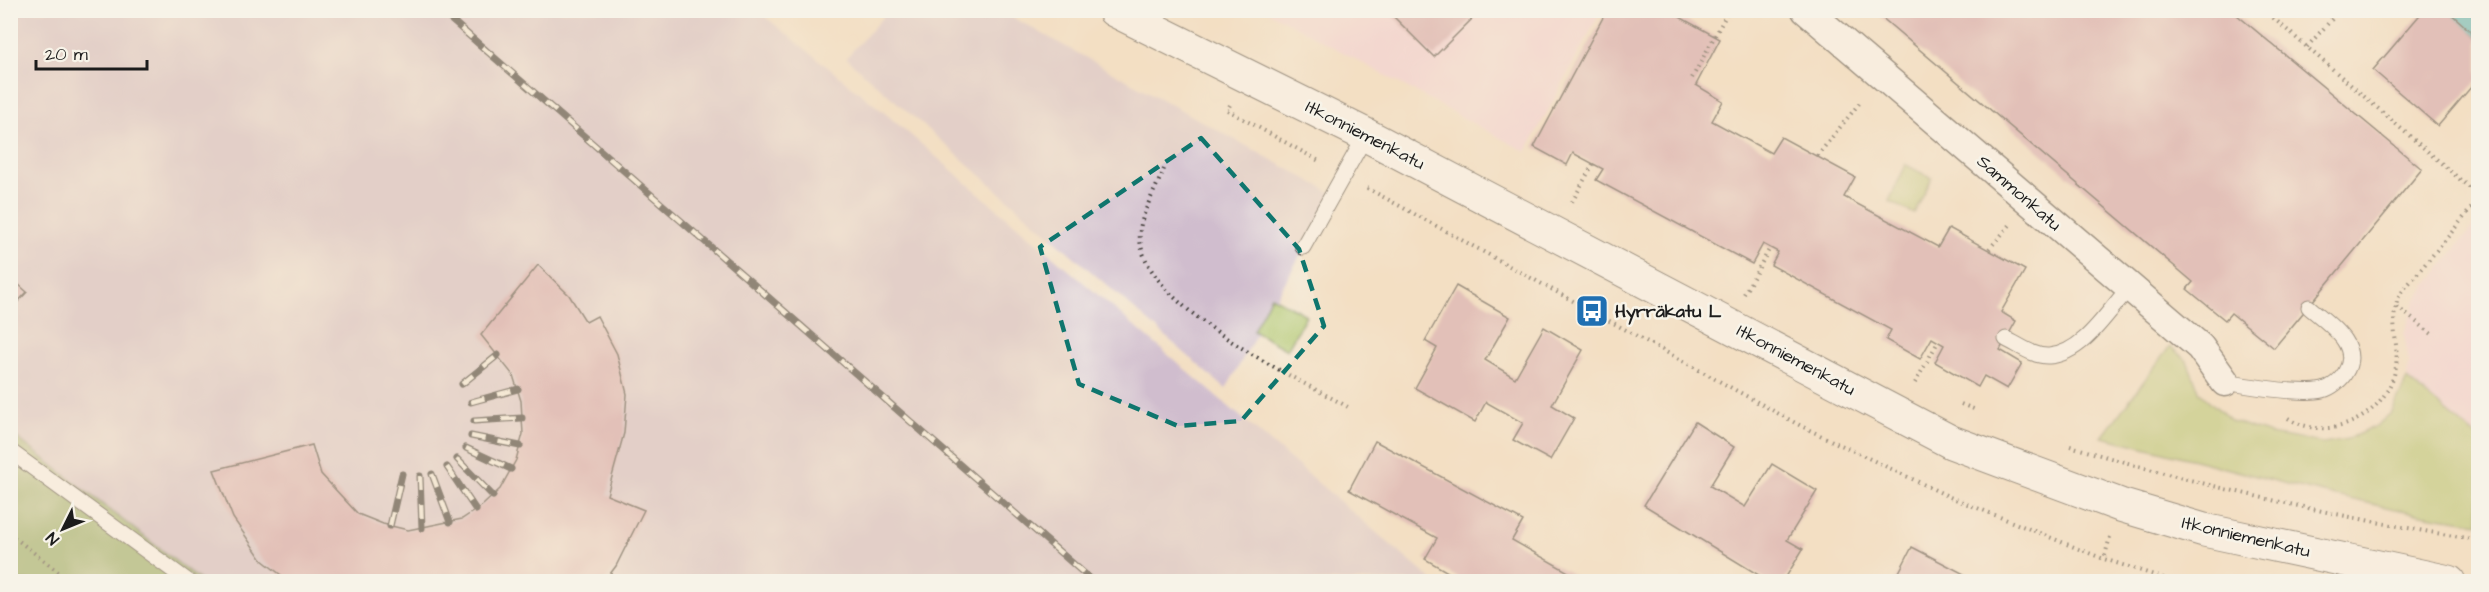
<svg xmlns="http://www.w3.org/2000/svg" width="2489" height="592" viewBox="0 0 2489 592" font-family="'Architects Daughter',sans-serif">
	<style>
		.built { fill: #f4cfde }
		.industrial { fill: #d0bdce }
		.green { fill: #afc56a; stroke: #667043; stroke-width: 1.5 }
		.forest { fill: #8baa5e; stroke: #54633d; stroke-width: 1.5 }
		.water { fill: #46b5be; stroke: #31686d; stroke-width: 1.5 }
		.building { fill: #cf9baa }
		.lines { fill: none; stroke-linecap: round; stroke-linejoin: round }
		.lane-casing { stroke: #3c3935; stroke-width: 17 }
		.street-casing { stroke: #3c3935; stroke-width: 31 }
		.secondary-casing { stroke: #3c3935; stroke-width: 35 }
		.path { stroke: #3c3935; stroke-width: 4; stroke-dasharray: 1.5 4.5; stroke-linecap: butt }
		.lane { stroke: #fff; stroke-width: 15 }
		.street { stroke: #fff; stroke-width: 28 }
		.secondary { stroke: #fff; stroke-width: 33 }
		.rail-casing { stroke: #1c1c1c; stroke-width: 7 }
		.rail { stroke: #f7f3e8; stroke-width: 4.5; stroke-dasharray: 14; stroke-linecap: butt }
		.marked { fill: none; stroke: #0f766e; stroke-width: 4.5; stroke-dasharray: 12 8; stroke-linejoin: round }
		.labels { text-anchor: middle; dominant-baseline: central; stroke-width: 5; stroke-linejoin: round; paint-order: stroke }
		.street-label { font-size: 18px; fill: #1c1c1c; stroke: #f7f3e8 }
		.poi-label { font-size: 18px; font-weight: bold; fill: #1c1c1c; stroke: #f7f3e8; text-anchor: start }
	</style>
	<rect width="100%" height="100%" fill="#f7f3e8"/>
	<filter id="ink" filterUnits="userSpaceOnUse"><feTurbulence type="fractalNoise" baseFrequency=".0167" numOctaves="2"/><feDisplacementMap in="SourceGraphic" scale="12" xChannelSelector="R" yChannelSelector="G"/><feConvolveMatrix kernelMatrix="1 2 1 2 8 2 1 2 1" color-interpolation-filters="sRGB"/></filter>
	<filter id="wash" filterUnits="userSpaceOnUse"><feTurbulence type="fractalNoise" baseFrequency=".008" numOctaves="4" result="noise"/><feDisplacementMap in="SourceGraphic" scale="24" xChannelSelector="R" yChannelSelector="G"/><feGaussianBlur stdDeviation="1.35" result="paint"/><feColorMatrix in="noise" values="0 0 0 0 0 0 0 0 0 0 0 0 0 0 0 0 0 1.4 0 .05"/><feComposite in="paint" operator="in"/></filter>
	<g filter="url(#wash)">
		<rect width="100%" height="100%" fill="#f3dfc3"/>
		<path class="built" d="M1267 11H1601L1526 152Z
			M2478 220V438L2407 379 2409 363 2404 334 2416 300Z"/>
		<path class="industrial" d="M10 11H758L886 114 1433 581H201L11 433Z
			M888 11H1001L1334 194 1226 389 846 58Z"/>
		<path class="green" d="M1906 165 1932 178 1914 214 1889 201Z
			M1271 296 1306 315 1287 350 1253 331Z
			M2170 346 2187 361 2200 393 2232 421 2270 434 2323 443 2348 439 2376 426 2392 412 2407 379 2478 438V523C2350 506 2227 466 2102 437Z"/>
		<path class="forest" d="M11 433 201 581H11Z"/>
		<path class="water" d="M2447 11H2478V38Z"/>
		<g id="blocks">
			<path class="building" d="M1387 10H1481L1434 57Z
				M1607 10H1667L1720 39 1696 85 1723 101 1712 121 1771 153 1781 137 1855 177 1844 197 1938 247 1949 228 2025 270 2001 312 2016 321 2000 350 2022 363 2007 389 1984 376 1978 387 1935 362 1944 345 1932 338 1920 359 1886 340 1891 330 1771 265 1778 252 1763 244 1752 264 1596 180 1603 169 1573 153 1567 165 1534 147Z
				M1873 10H2231L2422 169 2274 348 2231 313 2225 320 2187 289 2193 282Z
				M2424 10H2447L2478 38V79L2438 126 2373 70Z
				M538 265 569 295 586 322 597 316 617 354 627 394 624 433 607 495 644 510 616 566 604 582H290L262 560 233 518 214 470 312 445 321 474 358 514 383 524 408 530 462 519 483 505 500 489 516 460 523 434 521 401 513 375 481 335Z
				M10 277 27 292 10 310Z
				M1456 286 1510 317 1485 360 1515 378 1544 327 1583 350 1552 405 1574 418 1550 460 1513 440 1523 423 1486 402 1475 422 1415 388 1437 348 1425 341Z
				M1695 422 1734 447 1710 486 1745 507 1772 464 1817 491 1787 540 1803 549 1783 582H1770L1644 505Z
				M1375 441 1523 521 1512 540 1586 582H1465L1425 559 1437 538 1349 490Z
				M1912 547 1966 575 1962 582H1894Z"/>
		</g>
	</g>
	<g filter="url(#ink)">
		<use href="#blocks" fill-opacity="0" stroke="#3c3935" stroke-width="1.5"/>
		<g class="lines">
			<g class="lane-casing">
				<path id="lane" d="M1303 247 1366 135
					M2006 339C2019 345 2034 357 2049 356 2083 354 2108 311 2129 288
					M2225 382C2248 386 2302 395 2323 390 2331 388 2341 380 2345 373 2363 345 2327 323 2309 307
					M10 451 189 582"/>
			</g>
			<g class="street-casing">
				<path id="street" d="M1806 10 2200 347 2225 382"/>
			</g>
			<g class="secondary-casing">
				<path id="secondary" d="M1114 10 1366 135 1951 442 2120 505 2204 530 2449 582"/>
			</g>
			<path class="path" d="M2264 10 2478 195
				M2307 47 2340 10
				M1692 78 1729 10
				M1230 105 1227 110 1321 162
				M1817 156 1862 100
				M1164 169C1157 187 1143 210 1140 229 1132 303 1295 377 1348 407
				M1367 188 1801 426 1950 497 2104 559
				M1572 202 1593 164
				M1989 249 2010 225
				M1744 294 1770 248
				M2397 307 2432 334
				M1915 383 1938 342
				M1961 404 1976 410
				M2288 418C2327 443 2380 420 2394 375 2402 350 2388 326 2398 299 2402 289 2414 279 2420 270 2440 247 2459 223 2478 200
				M2070 446C2204 487 2340 518 2478 540
				M10 534 71 582
				M2110 537 2104 559 2176 582"/>
			<use href="#lane" class="lane"/>
			<use href="#street" class="street"/>
			<use href="#secondary" class="secondary"/>
			<g class="rail-casing">
				<path id="rail" d="M440 10 1094 582
					M462 384 498 355
					M471 402 518 389
					M474 421 522 418
					M471 436 520 446
					M466 448 511 469
					M457 459 493 496
					M447 467 476 510
					M432 474 450 522
					M420 476 422 528
					M390 526 402 474"/>
			</g>
			<use href="#rail" class="rail"/>
		</g>
	</g>
	<path d="M0 0H2489V592H0ZM1201 138 1299 249 1324 326 1241 421 1178 426 1079 384 1040 247Z" fill="#f3dfc3" fill-opacity=".55" fill-rule="evenodd"/>
	<path class="marked" d="M1201 138 1299 249 1324 326 1241 421 1178 426 1079 384 1040 247Z"/>
	<defs>
		<g id="bus-square" transform="scale(1.725)"><rect x="-9" y="-9" width="18" height="18" rx="4" fill="#1f6fb2" stroke="#f7f3e8"/><path d="M-5-6H5V4H4V6H2V4H-2V6H-4V4H-5ZM-3.5-4V0h7V-4ZM-3.5 1.2v1.5H-2V1.2ZM2 1.2v1.5H3.5V1.2Z" fill="#fff"/></g>
	</defs>
	<g fill-rule="evenodd">
		<use href="#bus-square" x="1592" y="311"/>
	</g>
	<g class="labels">
		<g class="street-label">
			<text transform="translate(1365 135) rotate(27)">Itkonniemenkatu</text>
			<text transform="translate(2019 193) rotate(41)">Sammonkatu</text>
			<text transform="translate(1796 360) rotate(28)">Itkonniemenkatu</text>
			<text transform="translate(2246 537) rotate(13)">Itkonniemenkatu</text>
		</g>
		<g class="poi-label">
			<text x="1615" y="311">Hyrräkatu L</text>
		</g>
	</g>
	<rect width="2489" height="592" fill="none" stroke="#f7f3e8" stroke-width="36"/>
	<g transform="translate(63 529) rotate(227)" stroke="#f7f3e8" stroke-width="4.5" paint-order="stroke">
	<path d="M0-4.5L10 22L0 15L-10 22Z" fill="#1c1c1c"/>
	<text y="-9" font-size="16" font-weight="bold" text-anchor="middle" fill="#1c1c1c">N</text>
	</g>
	<path d="M36 60v9h111v-9" fill="none" stroke="#1c1c1c" stroke-width="3"/>
	<text x="45" y="60" font-size="18" fill="#1c1c1c" stroke="#f7f3e8" stroke-width="4.5" paint-order="stroke">20 m</text>
</svg>
